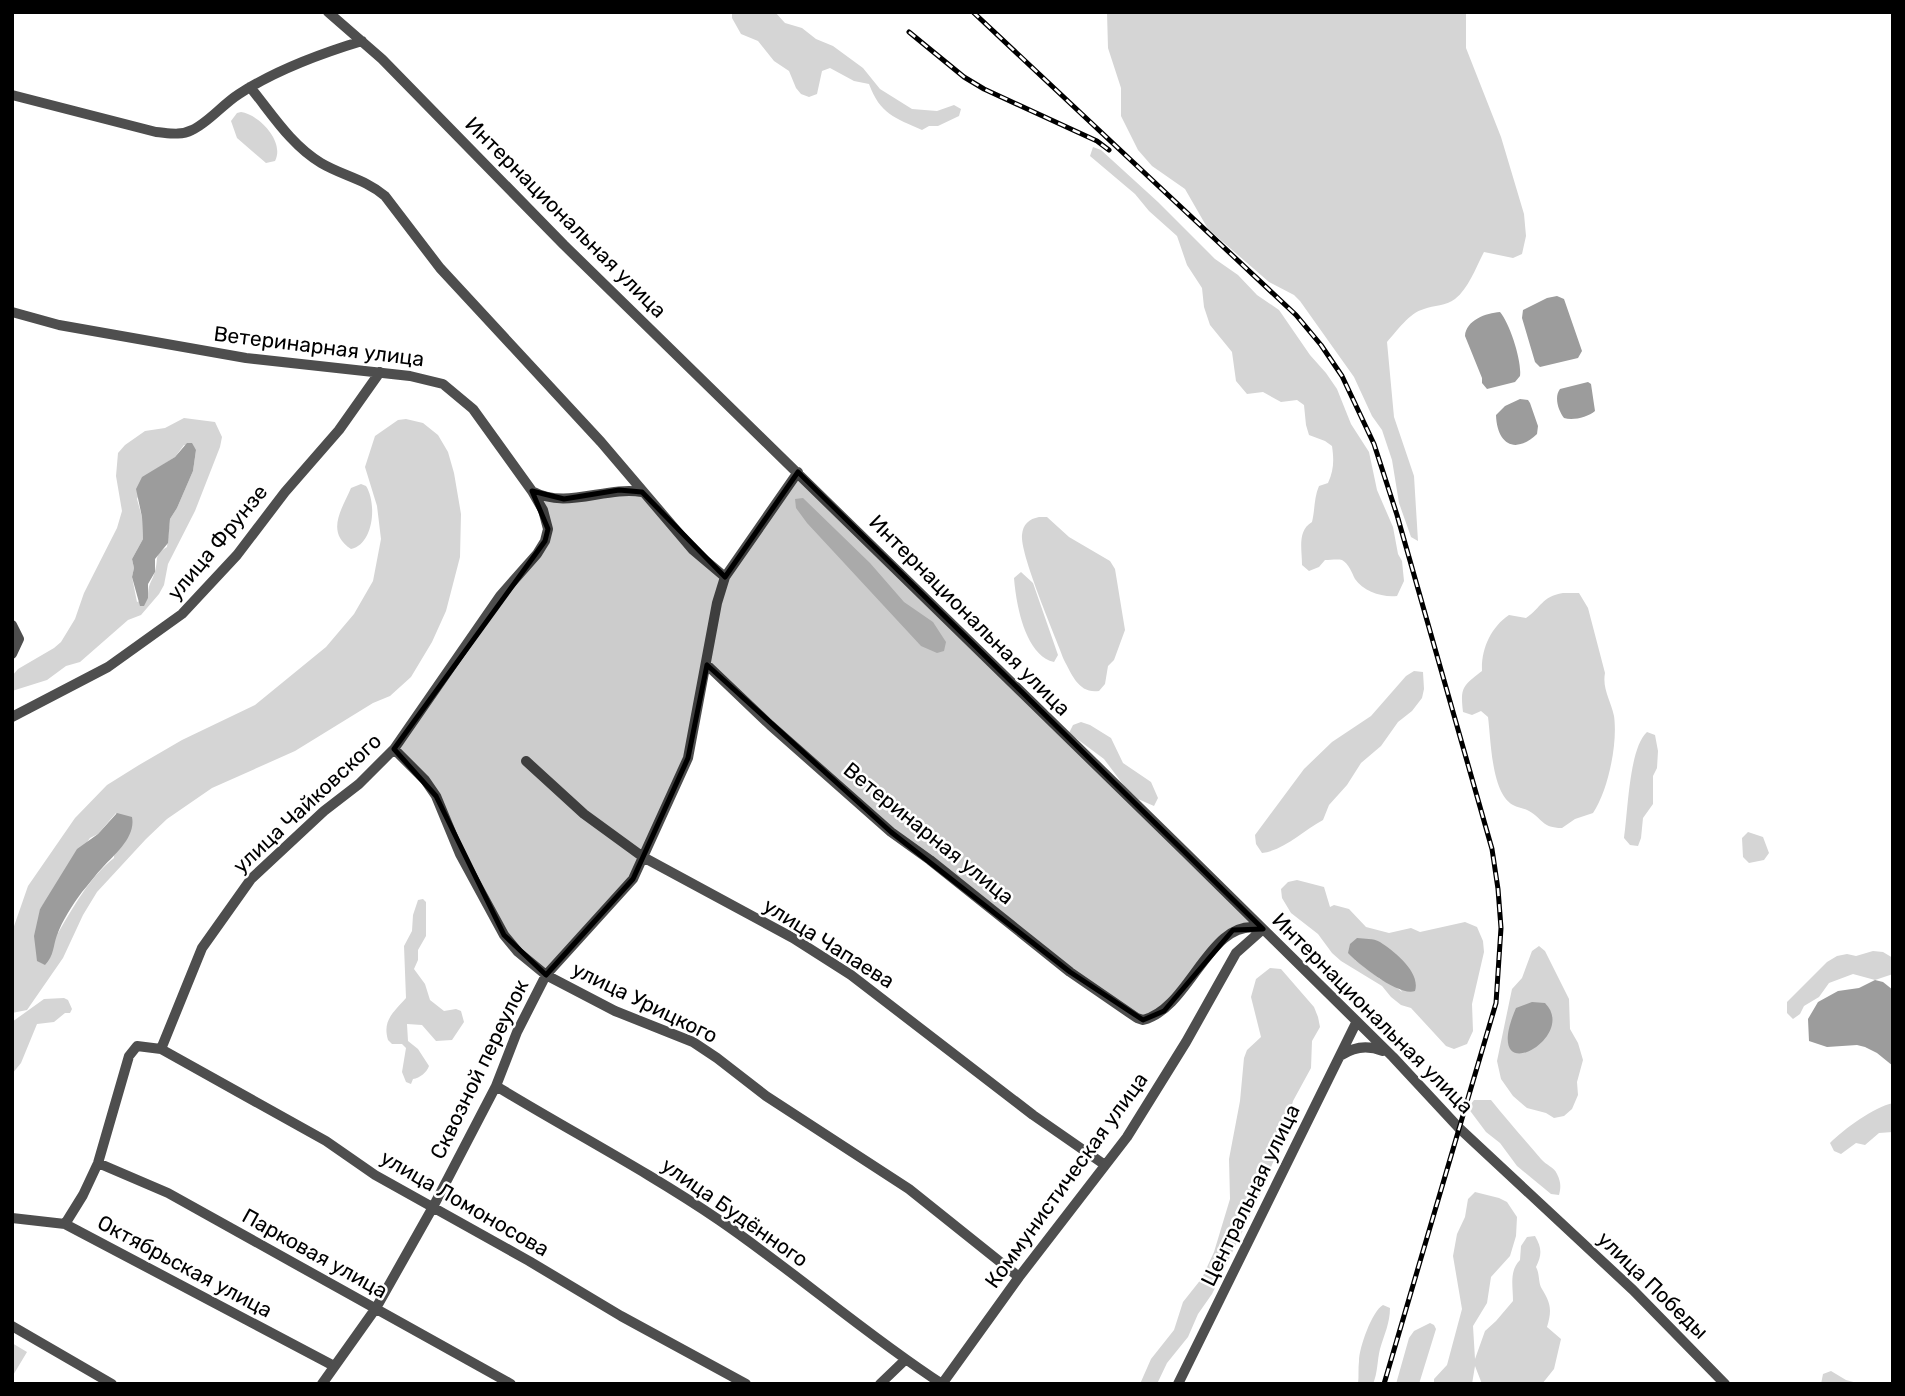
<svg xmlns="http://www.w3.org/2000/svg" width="1905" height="1396" viewBox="0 0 1905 1396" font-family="Rubik,sans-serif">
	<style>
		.green { fill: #d5d5d5; fill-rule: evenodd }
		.water { fill: #9c9c9c }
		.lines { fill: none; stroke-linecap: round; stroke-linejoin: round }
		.minor { stroke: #4e4e4e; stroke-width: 10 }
		.rail-casing { stroke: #000; stroke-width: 5 }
		.rail { stroke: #fff; stroke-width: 2.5; stroke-dasharray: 8; stroke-linecap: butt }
		.marked { fill: #000; fill-opacity: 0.2; stroke: #000; stroke-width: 5; stroke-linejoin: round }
		.labels { text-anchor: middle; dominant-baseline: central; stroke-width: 5; stroke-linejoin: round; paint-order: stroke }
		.street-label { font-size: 21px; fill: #000; stroke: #fff }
	</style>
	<rect width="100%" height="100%" fill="#fff"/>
	<path class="green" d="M732 12H775L785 23 802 28 816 39 833 46 863 68 880 89 912 109 937 111 954 105 961 109 959 116 938 126H929L922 130C895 118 880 114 869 84L854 81 830 68 822 71 817 94 809 97 801 94 796 88 789 71 774 61 758 41 741 34 732 18Z
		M1107 12H1466V48L1501 137 1524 214 1526 236 1522 254 1513 258 1484 252C1476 267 1469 288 1455 299 1446 306 1434 305 1424 309 1409 313 1397 331 1387 342L1394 417 1414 476 1418 541 1411 537 1399 503 1392 460 1382 430 1372 416 1354 377 1300 301 1294 295 1269 282 1208 229 1185 189 1152 166 1138 150 1121 116V88L1108 48Z
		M241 112C260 115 285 142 275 161L266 163 237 138 231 121 237 113Z
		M1093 147 1101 150 1158 202 1215 259 1238 275 1257 295 1279 310 1310 355 1326 373 1337 389 1351 424 1369 452 1377 490 1393 527 1398 554 1402 561 1404 581 1397 596C1383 598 1363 591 1355 579 1352 573 1349 564 1342 560 1338 559 1330 560 1325 560L1319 567 1309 571 1302 565C1302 549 1297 531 1312 522 1315 510 1314 497 1319 486L1328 483C1334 470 1334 460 1332 446L1325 441 1309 435 1306 425 1304 405 1297 400 1281 402 1263 392 1247 394 1236 381 1232 352 1210 325 1204 307 1202 288 1187 265 1177 236 1149 211 1135 194 1090 156Z
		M184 418 215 422 222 437 220 447 195 511 168 564 164 585 159 594 141 615 128 620 80 662 66 666 47 680 12 691V676L18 669 54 648 61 642 75 619 84 593 117 528 122 511 116 476 118 453 125 445 145 431 165 428ZM184 445 196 450 193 471 177 508 170 519 167 547C153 556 159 558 155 571 152 583 148 582 148 598L137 602 132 577 134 568 132 559 143 539 142 517 137 499 147 475 175 457Z
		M406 419 423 423 438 435 448 452 454 473 461 514 460 557 446 611 432 642 411 677 390 696 373 703 295 751 212 788 167 819 146 839 97 892 83 915 63 958 27 1010 12 1013V932L28 886 75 818 107 785 139 765 182 740 255 705 326 647 354 614 373 581 381 539 377 506 365 467 375 436 398 420ZM116 813 114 858C89 878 74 906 58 933L40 909 90 838 98 834Z
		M361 484 366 486C377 503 374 544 351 549 325 532 342 509 351 488Z
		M803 498 870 563 904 602 933 622 946 642 944 651 937 653 921 646 807 523 796 508 795 499Z
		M1039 517H1047L1069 537 1110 561 1115 569 1125 630 1114 660 1108 666 1105 684 1099 691C1079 694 1072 675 1064 660 1055 635 1020 555 1022 535 1023 524 1029 519 1039 517Z
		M1021 572 1033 583 1058 655 1054 662C1025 655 1016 604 1014 578Z
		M1563 593H1579L1588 608 1605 673C1602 689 1611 701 1614 716 1618 743 1608 791 1593 813L1575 819 1562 828C1542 828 1543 819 1529 811 1524 808 1518 808 1513 805 1491 793 1491 739 1488 717L1481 711 1472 715 1463 712C1460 687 1463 686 1482 671 1481 649 1491 627 1509 615L1526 618C1542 607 1541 597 1563 593Z
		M1414 671 1423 672 1424 689 1422 698 1412 711 1398 722 1381 746 1361 763 1347 785 1329 805 1323 820C1302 831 1285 850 1262 853L1256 844 1255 835 1304 769 1332 742 1371 716 1406 676Z
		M1081 722 1090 725 1111 738 1123 763 1151 782 1158 798 1154 806 1138 799 1125 787 1104 759 1069 733 1073 725Z
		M1647 732 1655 735 1658 751 1657 768 1653 776V804L1643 818 1641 838 1638 846 1630 845 1624 838C1628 812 1629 748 1647 732Z
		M1748 832 1763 837 1769 853 1764 860 1749 863 1743 857 1742 838Z
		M1297 880 1324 887 1330 907 1334 905 1349 909 1366 927 1389 933 1411 928 1420 932 1465 922 1477 927 1483 941 1484 952 1472 1004 1473 1031 1467 1044 1454 1049 1446 1046 1411 1008 1401 1005 1391 997 1382 986 1341 961 1332 953 1318 934 1291 913 1282 898 1281 889 1288 882ZM1370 939 1402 992 1391 983 1380 979 1355 960Z
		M423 899 426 902V936L418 950V960L414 969 425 984 430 1000 444 1011 456 1009 461 1011 464 1022 452 1040 436 1041 422 1025 407 1024 408 1041 418 1049 429 1066C427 1072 420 1078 413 1079L411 1084 406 1082 402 1072 406 1048 402 1044H392L388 1040C382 1020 394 1012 406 998L404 946 412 931 413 915 418 900Z
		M1539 946 1545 951 1569 999 1570 1029 1578 1043 1583 1060 1577 1082 1578 1095 1572 1109 1564 1116 1554 1118 1546 1113 1527 1108 1513 1096 1501 1079 1497 1061 1512 989 1522 978 1532 951Z
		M1873 951 1883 952 1893 958V974L1875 980 1853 974 1829 983 1819 997 1804 1006 1800 1014 1793 1019 1787 1013V1002L1827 962 1837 956 1847 954 1856 956Z
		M1270 968 1281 969 1314 1007 1318 1017 1320 1027 1312 1041 1311 1068 1293 1101 1284 1135 1259 1197 1212 1294 1198 1314 1188 1337 1167 1363 1157 1384H1140L1151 1359 1174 1330 1183 1302 1202 1278 1214 1252 1230 1199 1229 1159 1240 1101 1244 1058 1247 1050 1261 1037 1251 997 1256 979Z
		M64 998 68 1000 72 1009 70 1013H65L54 1022 37 1024 21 1063 12 1074V1022L44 999Z
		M1474 1100H1491C1507 1120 1524 1139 1541 1159 1546 1165 1554 1167 1557 1174 1561 1182 1561 1187 1559 1195L1551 1194 1517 1166 1500 1143 1486 1132 1468 1108Z
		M1893 1103V1132L1879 1133 1865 1145 1856 1143 1841 1154 1834 1151 1830 1143C1844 1129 1874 1107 1893 1103Z
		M1475 1192 1499 1198 1507 1202 1517 1217 1516 1236 1510 1256 1491 1277 1487 1303 1473 1326 1475 1359 1485 1331 1496 1321 1513 1301C1513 1286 1509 1271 1520 1260L1521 1246 1527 1237 1535 1236C1542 1248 1542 1255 1536 1267 1540 1274 1538 1283 1542 1289 1551 1304 1552 1310 1547 1327L1561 1339 1554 1369 1542 1384H1482L1475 1366 1472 1384H1434V1379L1447 1365 1462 1309 1453 1256 1457 1234 1465 1217 1468 1199Z
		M1383 1305 1390 1308C1390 1323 1384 1335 1380 1349 1377 1361 1378 1372 1373 1384H1358C1359 1376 1358 1369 1359 1361 1359 1348 1372 1311 1383 1305Z
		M1430 1323 1434 1325 1436 1329 1419 1384H1396L1409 1338 1414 1331Z
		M12 1343 27 1352 12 1377Z
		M1831 1371 1846 1380 1861 1384H1821L1823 1374Z"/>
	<path class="water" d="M1557 296 1564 299 1582 351 1578 358 1540 367 1535 362 1522 318 1523 310 1547 298Z
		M1500 312C1510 324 1522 361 1520 376L1515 382 1487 389 1482 383V378L1465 336C1466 320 1486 313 1500 312Z
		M1588 382 1591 384 1595 411C1588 417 1573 421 1564 418 1558 410 1554 397 1560 389Z
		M1520 399 1528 400 1530 403 1538 426 1537 434C1515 455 1497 444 1496 415L1505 406Z
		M187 443H192L196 450 193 471 177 508 170 519 168 543 155 559V572L148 584V598L144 606H140L132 577 134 568 132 559 143 539 142 517 136 489 142 477 175 457Z
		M117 813 132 817C136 837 115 854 103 867 96 874 89 884 82 892 73 904 62 921 57 935 53 946 54 956 45 965L37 961 34 936 40 909 77 849 98 834Z
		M1357 938C1365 939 1373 938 1380 942 1394 951 1421 972 1415 991 1400 997 1359 965 1348 953L1350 944Z
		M1875 980 1883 982 1893 990V1066L1877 1053 1865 1047 1857 1045 1827 1047 1809 1041 1808 1019 1818 1002 1838 991 1859 988Z
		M1532 1002 1545 1003C1580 1038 1479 1094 1516 1008Z"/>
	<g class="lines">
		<path class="minor" d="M328 12 382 59 564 245 1185 852 1393 1057 1459 1128 1633 1290 1725 1384
			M250 87C272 114 291 145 321 163 343 176 365 179 385 196L440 268 601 442 693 550 725 577
			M12 95 156 132C169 133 180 136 192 130 208 123 223 104 239 94 276 70 319 54 362 41
			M12 312 59 325 246 358 410 376 443 384 473 409 532 491 543 510 548 529 545 541 537 554 500 596 394 749 359 784 324 811 251 879 202 948 161 1049
			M532 491C566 510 605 486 642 492
			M12 625 19 639 12 654
			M707 665 770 725 891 832 930 860 1070 972 1137 1018 1143 1020C1191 1008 1209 917 1260 928
			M12 717 108 667 182 614 237 555 285 492 339 430 380 372
			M394 749 425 780 436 796 460 854 504 935 518 952 546 975 615 1011 693 1042 717 1058 766 1096 909 1189 1019 1277
			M526 761 584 814 643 857 793 938 851 975 1033 1115 1105 1165
			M1342 1055C1355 1046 1368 1045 1383 1051
			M496 1086C570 1131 647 1171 719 1220 795 1272 865 1334 942 1384
			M98 1163 168 1193 511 1384
			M12 1218 65 1224 334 1366
			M65 1224 83 1195 98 1163 129 1056 137 1046 161 1049 326 1141 375 1175 529 1261 621 1316 746 1384
			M12 1326 112 1384
			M322 1384 376 1308 433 1207 496 1086 517 1032 546 975 633 879 688 758 717 603 725 577 798 472
			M880 1384 905 1360
			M942 1384 1019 1277 1127 1137 1186 1042 1236 953 1263 929
			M1178 1384 1356 1023"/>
		<g class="rail-casing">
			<path id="rail" d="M973 12 1296 315 1321 345 1342 376 1374 444 1397 515 1492 849 1498 889 1501 928 1496 1003 1384 1384
				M909 32 964 77 984 89 1097 141 1109 150"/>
		</g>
		<use href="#rail" class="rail"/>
	</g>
	<path class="marked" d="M798 472 1263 929 1233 930 1164 1011 1143 1020 1070 972 891 832 707 665 688 758 633 879 546 975 504 935 436 796 394 749 545 541 548 529 532 491 564 499 619 490 642 492 725 577Z"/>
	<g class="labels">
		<g class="street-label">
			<text transform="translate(566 217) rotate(45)">Интернациональная улица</text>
			<text transform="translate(319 346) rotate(7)">Ветеринарная улица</text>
			<text transform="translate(217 542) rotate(-50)">улица Фрунзе</text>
			<text transform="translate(970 615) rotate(45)">Интернациональная улица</text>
			<text transform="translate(307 803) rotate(-43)">улица Чайковского</text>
			<text transform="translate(929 833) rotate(39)">Ветеринарная улица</text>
			<text transform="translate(829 943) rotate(32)">улица Чапаева</text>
			<text transform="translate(645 1002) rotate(26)">улица Урицкого</text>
			<text transform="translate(1373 1013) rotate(45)">Интернациональная улица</text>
			<text transform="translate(479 1069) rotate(-64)">Сквозной переулок</text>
			<text transform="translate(1066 1180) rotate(-54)">Коммунистическая улица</text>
			<text transform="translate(1250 1195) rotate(-64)">Центральная улица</text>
			<text transform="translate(465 1203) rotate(30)">улица Ломоносова</text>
			<text transform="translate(735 1212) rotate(35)">улица Будённого</text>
			<text transform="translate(315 1253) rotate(29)">Парковая улица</text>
			<text transform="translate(185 1266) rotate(28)">Октябрьская улица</text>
			<text transform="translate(1653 1285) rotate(44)">улица Победы</text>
		</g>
	</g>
	<rect width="1905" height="1396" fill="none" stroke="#000000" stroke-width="28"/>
</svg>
